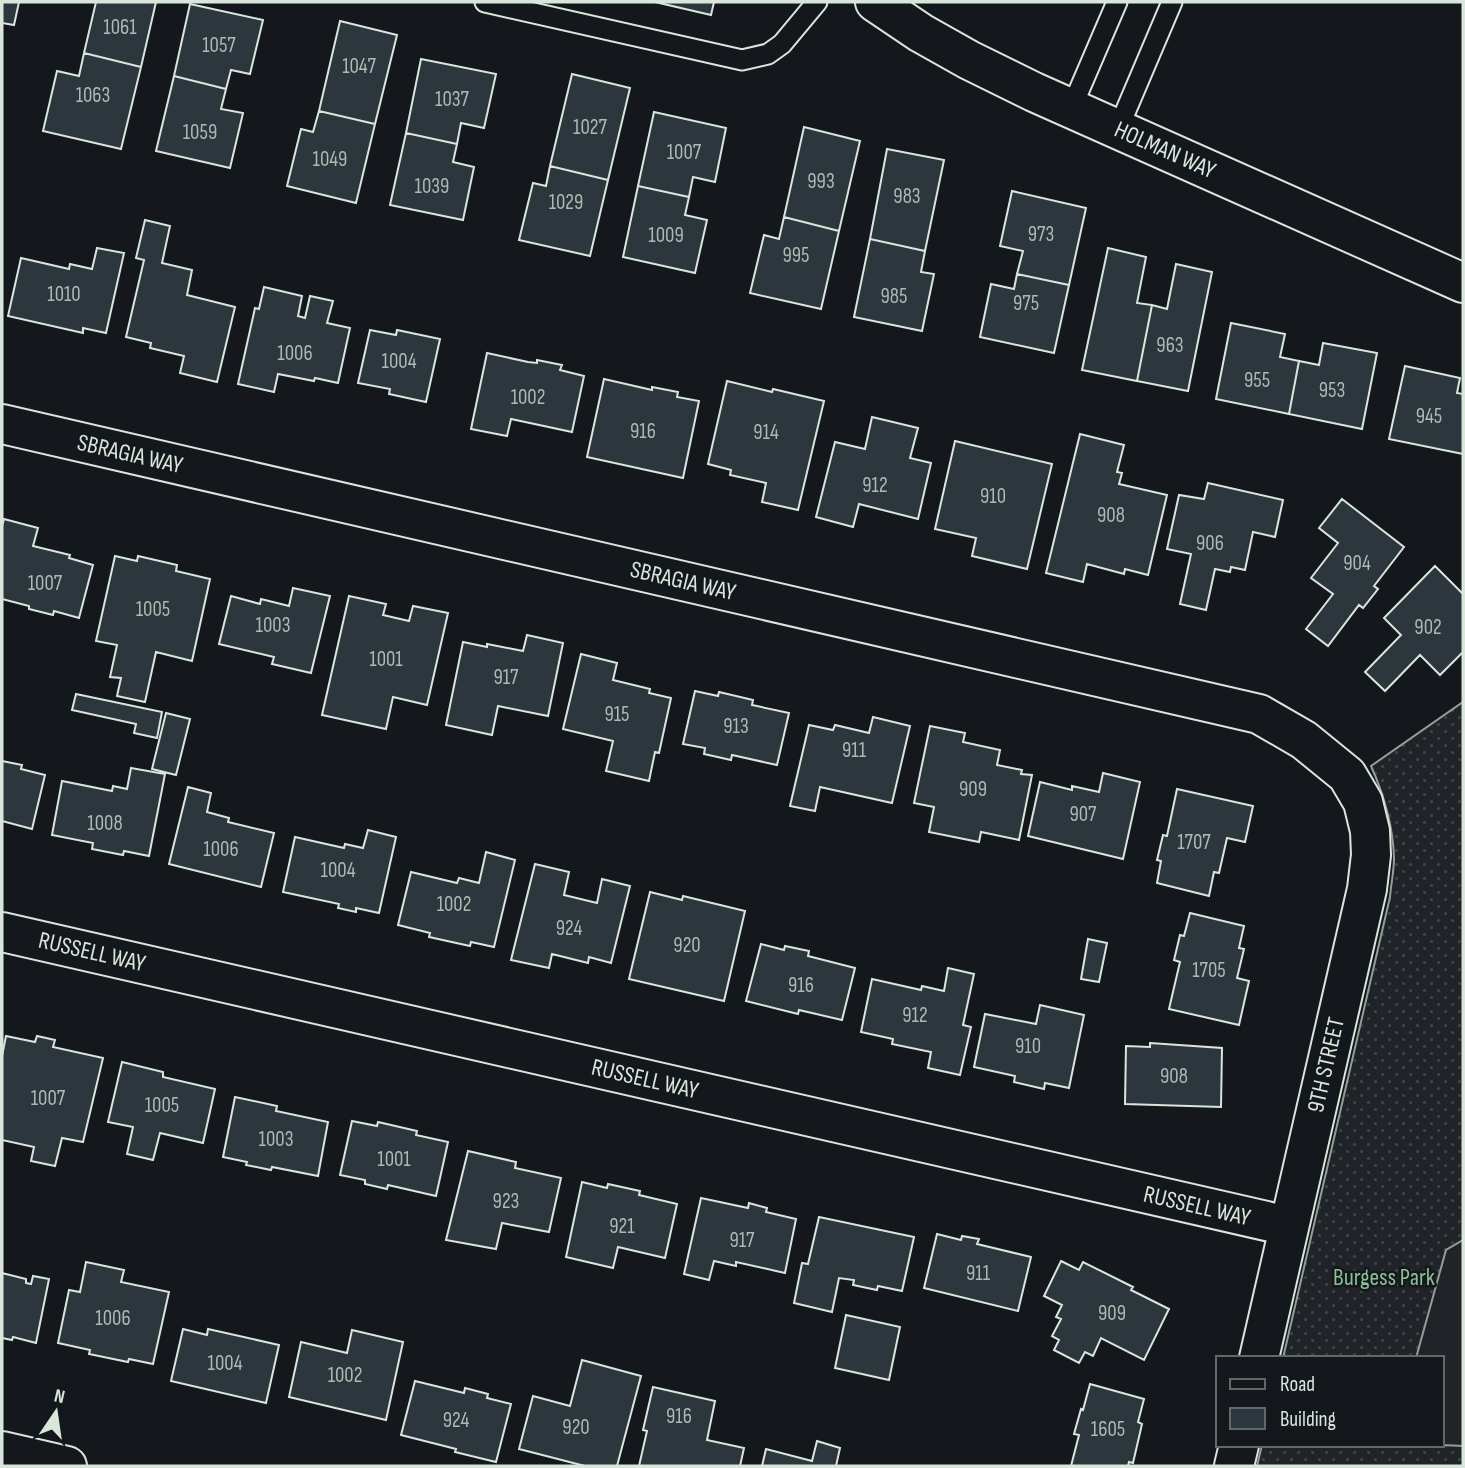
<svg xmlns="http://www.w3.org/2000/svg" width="1465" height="1468" viewBox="0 0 1465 1468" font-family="'Sofia Sans Condensed',sans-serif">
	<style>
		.grass { fill: url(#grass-dots); stroke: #939e99; stroke-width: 2 }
		.garden { fill: #202428; stroke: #939e99; stroke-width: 2 }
		.building { fill: #2c363c; stroke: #d8e6dc; stroke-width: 2 }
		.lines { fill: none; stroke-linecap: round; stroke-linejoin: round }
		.lane-casing { stroke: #d8e6dc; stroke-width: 23 }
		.street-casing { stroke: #d8e6dc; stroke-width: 42 }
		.secondary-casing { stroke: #d8e6dc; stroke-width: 42 }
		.lane { stroke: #14181c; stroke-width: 19 }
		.street { stroke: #14181c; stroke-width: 38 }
		.secondary { stroke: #14181c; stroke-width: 38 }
		.labels { text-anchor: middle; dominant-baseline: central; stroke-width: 5; stroke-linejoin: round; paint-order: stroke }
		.number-label { font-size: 21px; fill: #adbab4 }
		.street-label { font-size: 24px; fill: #d8e6dc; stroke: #14181c }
		.park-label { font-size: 24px; fill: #8ac095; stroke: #14181c }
	</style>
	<defs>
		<pattern id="grass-dots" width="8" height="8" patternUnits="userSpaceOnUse" patternTransform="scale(1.75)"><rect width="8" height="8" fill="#202428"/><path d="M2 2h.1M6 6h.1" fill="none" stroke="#404447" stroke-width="1.8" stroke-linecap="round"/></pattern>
	</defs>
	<rect width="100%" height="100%" fill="#14181c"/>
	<path class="grass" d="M1463 702V1466H1257L1262 1445H1442V1358H1283L1390 897C1391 884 1394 871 1394 858 1393 826 1384 795 1371 766Z"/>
	<path class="garden" d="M1463 1240V1446L1442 1445V1358H1416L1446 1250Z"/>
	<path class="building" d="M2 2H19L14 25 2 23Z
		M96 2H156L141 67 84 53Z
		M655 2H714L711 15Z
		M190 4 263 20 250 74 231 70 226 89 174 76Z
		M340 21 397 35 375 124 319 111Z
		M84 53 141 67 121 149 43 131 57 71 79 76Z
		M421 59 496 74 484 128 461 123 457 144 406 133Z
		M572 74 630 88 608 180 550 166Z
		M174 76 226 89 221 109 243 113 230 168 156 151Z
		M319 111 375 124 356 203 287 186 301 129 313 132Z
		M654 112 726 128 715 182 693 177 689 197 638 186Z
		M804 127 860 141 839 231 784 217Z
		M406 133 457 144 453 162 474 167 463 220 390 205Z
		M887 149 944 160 925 251 870 239Z
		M550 166 608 180 590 256 519 240 533 183 546 186Z
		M638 186 689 197 685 215 707 220 695 273 623 257Z
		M1012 191 1086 208 1069 285 1017 274 1023 251 1000 246Z
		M784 217 839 231 821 309 750 293 764 235 779 239Z
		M145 220 170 226 162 263 192 270 187 295 235 307 217 382 180 373 184 356 150 348 151 343 126 337 144 260 136 258Z
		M870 239 925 251 921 272 934 274 922 331 854 317Z
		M97 248 124 253 106 333 83 328V333L8 316 21 258 69 269 70 264 92 269Z
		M1108 248 1146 257 1137 303 1152 305 1137 381 1082 370Z
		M1176 264 1212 272 1188 391 1137 381 1152 305 1167 309Z
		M1017 274 1069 285 1054 353 980 337 991 284 1014 289Z
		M264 287 302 296 298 316 305 318 310 296 333 301 327 323 350 328 338 383 315 378 314 381 278 374 274 392 238 384 255 308 259 309Z
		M1231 323 1285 334 1280 357 1299 361 1289 414 1216 399Z
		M370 330 396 335 397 330 440 339 426 402 389 394 390 389 358 383Z
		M1323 343 1377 353 1362 429 1289 414 1299 361 1319 365Z
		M487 353 528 362 537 363V360L562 365 560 370 584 376 572 432 511 419 507 436 471 429Z
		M1405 366 1460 378 1457 393 1463 394V454L1389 439Z
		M604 379 652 390V387L678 392 677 397 699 401 683 478 587 457Z
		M727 381 772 392 773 389 824 401 798 510 762 502 766 483 730 475 731 470 708 464Z
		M872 417 918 428 910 458 931 463 918 519 859 504 853 527 816 517 835 442 865 449Z
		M1080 434 1124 445 1117 472 1122 473 1119 484 1167 495 1148 575 1125 569 1124 574 1087 564 1083 582 1046 573Z
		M955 441 1052 464 1027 569 972 556 976 538 935 529Z
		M1208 483 1283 500 1275 537 1253 532 1245 570 1231 567 1230 572 1215 569 1206 610 1180 604 1191 554 1167 549 1179 495 1204 499Z
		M1342 499 1404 547 1374 586 1378 589 1363 608 1359 605 1328 646 1306 629 1333 594 1311 578 1338 543 1319 528Z
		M4 519 38 528 33 546 70 555 69 558 93 565 79 618 54 611 53 615 29 609V606L2 599V526Z
		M115 556 137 561 138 556 177 565 176 571 210 579 192 661 156 652 145 702 117 696 121 678 110 677 117 645 96 641Z
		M1435 566 1463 594V652L1440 675 1420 655 1385 691 1365 672 1401 635 1384 618Z
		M293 588 330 596 311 673 272 664 274 657 219 644 231 596 260 604 261 599 289 606Z
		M349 596 386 604 383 615 409 621 413 606 448 613 427 705 393 697 386 729 322 715Z
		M527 635 563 643 548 716 498 706 492 735 446 725 463 642 487 647V644L523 651Z
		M581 654 617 663 613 680 650 689 649 693 671 698 659 753 655 752 649 781 606 771 613 741 563 729Z
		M695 691 718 696 719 692 753 700 752 705 789 713 777 765 732 755 731 760 704 754 705 748 683 744Z
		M76 694 162 712 157 738 134 733 136 724 72 710Z
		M166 713 190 719 176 775 152 769Z
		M873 717 910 726 892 803 820 787 815 811 790 806 809 725 833 730 835 725 869 733Z
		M930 726 965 733 963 742 1000 750 997 765 1022 770 1021 774 1032 775 1019 840 981 832 979 842 929 832 934 807 914 803Z
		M2 761 22 765 21 769 45 775 32 829 2 821Z
		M131 768 165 774 149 856 124 851 123 855 92 849 93 843 52 835 62 781 112 791 113 786 127 789Z
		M1103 773 1140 782 1123 859 1028 836 1040 782 1072 790V786L1099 792Z
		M188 787 211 793 207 812 229 818 228 822 274 833 261 887 169 864Z
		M1177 789 1253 806 1245 842 1227 838 1219 873 1214 872 1209 896 1157 883 1161 861 1157 860 1163 835 1167 836Z
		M368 830 396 837 379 913 356 908V912L338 908 339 904 283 892 295 837 344 848 345 844 363 848Z
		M486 852 515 860 494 947 471 942 470 946 429 937 430 933 398 925 411 872 457 883 459 878 479 883Z
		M535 864 569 872 564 895 597 903 602 879 630 886 611 963 589 957 588 963 552 954 549 968 511 960Z
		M650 892 682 900 683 896 745 911 724 1001 629 979Z
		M1190 913 1244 926 1239 948 1244 949 1237 978 1249 981 1239 1025 1169 1009 1180 962 1174 960 1180 935 1184 936Z
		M1088 939 1107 943 1099 982 1081 979Z
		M761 944 784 950 785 946 809 951 808 956 855 968 842 1020 799 1010 798 1014 746 1001Z
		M948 968 974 974 963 1025 971 1027 960 1075 928 1068 931 1052 892 1044 893 1039 861 1032 872 979 921 990 922 986 944 991Z
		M1040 1005 1084 1015 1069 1088 1045 1083 1044 1089 1014 1082 1015 1076 974 1067 985 1014 1036 1024Z
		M6 1036 35 1042 37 1036 55 1040 53 1047 103 1058 83 1142 62 1138 55 1166 31 1161 34 1147 2 1140V1056Z
		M1150 1043 1222 1048 1221 1107 1125 1104 1126 1046 1150 1047Z
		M122 1062 163 1072V1077L215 1089 203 1143 160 1133 153 1160 127 1154 133 1127 108 1122Z
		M235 1097 277 1106 276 1111 328 1122 318 1176 272 1167 271 1170 246 1165 247 1162 223 1157Z
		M352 1121 377 1126 378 1122 417 1131 416 1135 448 1142 436 1196 388 1185 387 1189 365 1184V1180L340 1175Z
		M468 1151 516 1162 515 1168 561 1178 549 1232 502 1223 496 1249 446 1240Z
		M582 1182 607 1188 608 1184 640 1191 639 1195 677 1204 665 1258 618 1247 613 1268 566 1257Z
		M701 1198 748 1208 749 1203 767 1208 766 1212 796 1219 785 1273 736 1262V1266L714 1261 709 1280 684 1274Z
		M819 1217 914 1237 902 1291 878 1286 877 1290 853 1285 854 1280 839 1278 832 1312 794 1303 802 1263 808 1264Z
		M937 1234 961 1240 962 1236 979 1239 977 1244 1031 1257 1018 1311 924 1288Z
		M1061 1261 1079 1270 1083 1262 1133 1287 1131 1290 1169 1309 1144 1360 1101 1338 1093 1356 1085 1352 1079 1363 1054 1350 1059 1340 1052 1336 1061 1319 1056 1317 1062 1305 1044 1296Z
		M86 1262 124 1270 121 1282 169 1292 153 1364 129 1359 128 1362 89 1354 90 1350 58 1343 69 1290 80 1292Z
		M2 1273 26 1279V1283L31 1284 33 1276 49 1279 36 1343 13 1337 12 1340 2 1338Z
		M846 1315 900 1327 889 1380 835 1368Z
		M183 1329 207 1335 208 1329 279 1345 266 1403 171 1381Z
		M352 1330 403 1342 386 1420 289 1397 301 1342 347 1353Z
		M582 1360 641 1376 617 1466H585L519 1449 533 1396 570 1406Z
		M415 1381 464 1393 465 1388 488 1394 487 1398 511 1404 496 1462 455 1452 456 1449 401 1435Z
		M1090 1384 1144 1399 1138 1422 1142 1424 1133 1463 1129 1462 1128 1466H1071L1079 1435 1074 1434 1081 1409 1083 1410Z
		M653 1387 715 1401 707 1440 744 1448 740 1466H639L647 1431 643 1430Z
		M817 1441 840 1448 836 1466H762L766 1449 812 1461Z"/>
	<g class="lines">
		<g class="lane-casing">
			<path id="lane" d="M485 2 742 60 768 54 782 44 817 2
				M1071 109 1117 2
				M1118 129 1172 2"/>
		</g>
		<g class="street-casing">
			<path id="street" d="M875 2 921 33 969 60 1034 92 1463 283
				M2 424 1259 714 1304 740 1347 775 1363 802 1370 831 1371 855 1367 889 1259 1358
				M2 932 1288 1226
				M1234 1466 1239 1445"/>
		</g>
		<g class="secondary-casing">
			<path id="secondary" d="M2 1451 67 1466"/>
		</g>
		<use href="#lane" class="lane"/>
		<use href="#street" class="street"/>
		<use href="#secondary" class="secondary"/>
	</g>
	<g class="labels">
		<g class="number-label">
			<text x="120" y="27">1061</text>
			<text x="219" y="45">1057</text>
			<text x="359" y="66">1047</text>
			<text x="93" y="95">1063</text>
			<text x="452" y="99">1037</text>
			<text x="590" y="127">1027</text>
			<text x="200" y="132">1059</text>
			<text x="684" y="152">1007</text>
			<text x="330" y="159">1049</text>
			<text x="821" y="181">993</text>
			<text x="432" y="186">1039</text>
			<text x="907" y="196">983</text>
			<text x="566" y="202">1029</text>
			<text x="1041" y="234">973</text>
			<text x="666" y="235">1009</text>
			<text x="796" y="255">995</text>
			<text x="64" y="294">1010</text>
			<text x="894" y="296">985</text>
			<text x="1026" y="303">975</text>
			<text x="1170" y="345">963</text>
			<text x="295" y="353">1006</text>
			<text x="399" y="361">1004</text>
			<text x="1257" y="380">955</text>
			<text x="1332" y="390">953</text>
			<text x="528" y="397">1002</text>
			<text x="1429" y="416">945</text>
			<text x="643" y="431">916</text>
			<text x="766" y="432">914</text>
			<text x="875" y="485">912</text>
			<text x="993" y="496">910</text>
			<text x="1111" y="515">908</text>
			<text x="1210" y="543">906</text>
			<text x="1357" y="563">904</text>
			<text x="45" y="583">1007</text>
			<text x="153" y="609">1005</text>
			<text x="273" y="625">1003</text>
			<text x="1428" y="627">902</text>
			<text x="386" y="659">1001</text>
			<text x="506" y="677">917</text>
			<text x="617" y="714">915</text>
			<text x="736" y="726">913</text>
			<text x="854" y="750">911</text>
			<text x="973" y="789">909</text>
			<text x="1083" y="814">907</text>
			<text x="105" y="823">1008</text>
			<text x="1194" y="842">1707</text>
			<text x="221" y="849">1006</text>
			<text x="338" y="870">1004</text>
			<text x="454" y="904">1002</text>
			<text x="569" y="928">924</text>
			<text x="687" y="945">920</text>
			<text x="1209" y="970">1705</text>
			<text x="801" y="985">916</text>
			<text x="915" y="1015">912</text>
			<text x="1028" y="1046">910</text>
			<text x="1174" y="1076">908</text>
			<text x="48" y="1098">1007</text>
			<text x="162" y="1105">1005</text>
			<text x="276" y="1139">1003</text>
			<text x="394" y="1159">1001</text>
			<text x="506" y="1201">923</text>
			<text x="622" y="1226">921</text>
			<text x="742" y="1240">917</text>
			<text x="978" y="1273">911</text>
			<text x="1112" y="1313">909</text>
			<text x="113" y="1318">1006</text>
			<text x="225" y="1363">1004</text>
			<text x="345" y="1375">1002</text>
			<text x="679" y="1416">916</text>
			<text x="456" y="1420">924</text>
			<text x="576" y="1427">920</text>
			<text x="1108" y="1429">1605</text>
		</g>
		<g class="street-label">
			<text transform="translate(1165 150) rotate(24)">HOLMAN WAY</text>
			<text transform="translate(130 454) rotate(13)">SBRAGIA WAY</text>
			<text transform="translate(683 581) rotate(13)">SBRAGIA WAY</text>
			<text transform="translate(92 952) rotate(13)">RUSSELL WAY</text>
			<text transform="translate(1326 1065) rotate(-77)">9TH STREET</text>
			<text transform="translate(645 1079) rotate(13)">RUSSELL WAY</text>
			<text transform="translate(1197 1206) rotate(13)">RUSSELL WAY</text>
		</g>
		<g class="park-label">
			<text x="1384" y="1277">Burgess Park</text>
		</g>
	</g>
	<rect width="1465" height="1468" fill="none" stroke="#d8e6dc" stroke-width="7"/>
	<rect x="1216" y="1356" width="228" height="91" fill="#14181c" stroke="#626a69" stroke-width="2"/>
	<rect x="1230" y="1379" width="35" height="10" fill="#14181c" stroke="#626a69" stroke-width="2"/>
	<text x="1280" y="1391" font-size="21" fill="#d8e6dc">Road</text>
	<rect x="1230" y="1408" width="35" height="21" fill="#2c363c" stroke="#626a69" stroke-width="2"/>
	<text x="1280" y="1426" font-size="21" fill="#d8e6dc">Building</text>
	<g transform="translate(56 1412) rotate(13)" stroke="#14181c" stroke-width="5" paint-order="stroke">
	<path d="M0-5L12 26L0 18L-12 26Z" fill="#d8e6dc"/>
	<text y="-10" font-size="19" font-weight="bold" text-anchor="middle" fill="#d8e6dc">N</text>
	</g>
</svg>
